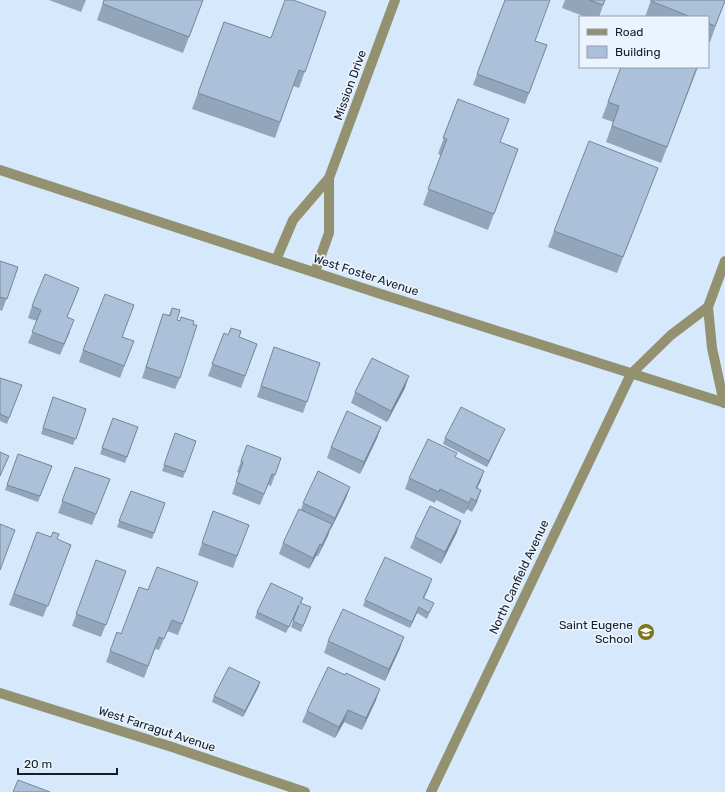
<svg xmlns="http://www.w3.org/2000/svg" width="725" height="792" viewBox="0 0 725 792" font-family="Rubik,sans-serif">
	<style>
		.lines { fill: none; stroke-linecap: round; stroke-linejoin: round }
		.minor { stroke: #949171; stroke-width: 10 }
		.tertiary { stroke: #949171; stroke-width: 10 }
		.wall { fill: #92a6bb }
		.shaded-wall { fill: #778798 }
		.building { fill: #aac1d9; stroke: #778798 }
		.labels { text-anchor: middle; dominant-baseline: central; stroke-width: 3.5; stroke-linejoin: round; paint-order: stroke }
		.street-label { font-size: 12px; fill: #151d26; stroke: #ebf4fe }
		.poi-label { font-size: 12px; fill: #151d26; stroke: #ebf4fe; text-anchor: end }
	</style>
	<rect width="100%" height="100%" fill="#d5e8fc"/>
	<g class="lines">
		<path class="minor" d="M276 260 293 220 329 178 395 0
			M315 272 329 233V178
			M631 374 671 335 708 307
			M724 403 712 348 708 307 725 261
			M0 693 172 747 305 792"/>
		<path class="tertiary" d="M0 170 384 295 725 403
			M431 792 631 374"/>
	</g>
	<path class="wall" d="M49 0H86L81 12Z
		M104 0H203L183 53 97 20Z
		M505 0 535 41 547 45 525 104 473 85Z
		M565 0H605L599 17H586L562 8Z
		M651 0H725L710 42 708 41V17H645Z
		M326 12 299 88 293 86 275 138 192 109 224 22 271 38Z
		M621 67H698L661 163 606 142 613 122 602 118Z
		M458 99 500 142 518 149 488 230 423 205 441 155 438 154Z
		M658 168 617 273 548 247 554 231Z
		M0 261 18 267 2 311 0 310Z
		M79 288 67 317 70 332 60 355 28 343 37 321 28 318 32 306Z
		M172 308 177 320 180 378 175 389 142 378 163 314 169 315Z
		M224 333 228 335 239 337 257 344 241 388 208 376Z
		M122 337 134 341 120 378 79 362 83 350Z
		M274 347 320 363 303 413 257 397Z
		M0 378 22 385 7 424 0 421Z
		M405 388 387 422 351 403 355 392Z
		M53 397 86 409 73 445 41 434Z
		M113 418 138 427 125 463 100 454Z
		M381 427 377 438 360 474 327 458 331 447Z
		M505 429 502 435 487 467 443 444 445 438Z
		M175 433 196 441 183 478 162 471Z
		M247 445 281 458 271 486 268 485 260 505 232 494 239 473 237 472Z
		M18 454 52 466 38 502 5 490Z
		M75 467 110 479 92 525 58 513Z
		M484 471 480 482 477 489 481 490 472 512 467 509 464 514 436 500 435 503 405 489 409 478Z
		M350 487 346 498 331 529H330L318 556H316L309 569 279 554 283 543 301 510 303 503Z
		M131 491 165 503 152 539 117 527Z
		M213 511 249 525 233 568 198 555Z
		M37 532 71 545 43 617 9 605Z
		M457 532 441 564 410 548 415 537Z
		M96 560 126 571 101 637 72 626Z
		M198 582 178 635 167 631 159 650 155 649 144 678 106 662 117 632 121 634 148 590Z
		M430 585 424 599 431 609 427 619 417 613 410 628 363 606 365 600Z
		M303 598 301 603 309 613 301 632 291 627 297 611 286 633 255 618 257 612Z
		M328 641 400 648 385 681 324 653Z
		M260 682 258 688 243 717 212 702 214 696Z
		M376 700 362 730 344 722 335 738 302 722 307 711Z"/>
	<path class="shaded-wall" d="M409 376 405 388 387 422 391 411Z
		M381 427 377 438 360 474 364 462Z
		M505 429 502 435 487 467 489 461Z
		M484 471 480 482 471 500 476 488Z
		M350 487 346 498 331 529 335 518Z
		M481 490 477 502 472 512 476 501Z
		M471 498 467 509 464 514 469 503Z
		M461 521 457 532 441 564 445 552Z
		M332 524 328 536 318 556 322 545Z
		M320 544 316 556 309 569 313 558Z
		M419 607 417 613 410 628 412 622Z
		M404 637 400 648 385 681 389 669Z
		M260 682 258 688 243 717 245 711Z
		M380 689 376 700 362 730 366 718Z
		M348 710 344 722 335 738 339 727Z"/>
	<path class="building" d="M104 0H203L189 37 103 4Z
		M285 0H293L326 12 305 72 299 70 280 122 198 93 224 22 271 38Z
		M505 0H550L535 41 547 45 529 93 477 74Z
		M589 0H605L603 5Z
		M651 0H725V1L715 26 708 23V17H691L651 1Z
		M621 67H697L667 147 612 126 619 106 608 102Z
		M458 99 509 119 500 142 518 149 494 214 428 189 447 139 443 138Z
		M589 141 658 168 623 257 554 231Z
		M0 261 18 267 7 299 0 297Z
		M45 274 79 288 67 317 74 320 64 344 32 332 41 310 32 306Z
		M105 294 134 305 122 337 134 341 124 366 83 350Z
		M172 308 180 310 177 320 180 321 181 317 194 321 193 325H197L180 378 146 367 163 314 170 316Z
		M231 328 241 331 239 337 257 344 245 376 212 364 224 333 228 335Z
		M274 347 320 363 307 402 261 386Z
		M372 358 409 376 391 411 355 392Z
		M0 378 22 385 9 418 0 414Z
		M53 397 86 409 76 439 43 428Z
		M461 407 505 429 489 461 445 438Z
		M347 411 381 427 364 462 331 447Z
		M113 418 138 427 127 457 102 448Z
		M175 433 196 441 185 472 164 465Z
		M428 439 457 453 455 457 484 471 476 488 481 490 476 501 471 498 469 503 440 489 439 492 409 478Z
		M247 445 281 458 275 475 272 474 264 494 236 482 243 462 241 461Z
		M0 452 9 456 0 476Z
		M18 454 52 466 40 496 7 485Z
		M75 467 110 479 96 514 62 501Z
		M318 471 350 487 335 518 303 503Z
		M131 491 165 503 154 533 119 521Z
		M430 506 461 521 445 552 415 537Z
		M299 509 332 524 322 545 320 544 313 558 283 543Z
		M213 511 249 525 237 556 202 543Z
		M0 524 15 530 0 570Z
		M37 532 51 537 53 532 59 534 57 539 71 545 48 606 14 594Z
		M385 557 432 579 423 598 434 603 429 613 419 607 412 622 365 600Z
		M96 560 126 571 106 625 76 614Z
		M157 567 198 582 182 624 172 620 164 639 159 637 148 666 110 651 117 632 121 634 139 587 148 590Z
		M271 583 303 598 300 603 311 607 303 626 293 621 299 605 289 627 257 612Z
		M343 609 404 637 389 669 328 641Z
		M229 667 260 682 245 711 214 696Z
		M328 667 345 675 346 673 380 689 366 718 348 710 339 727 307 711Z
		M18 780 50 792H13Z"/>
	<defs>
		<g id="school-disc" transform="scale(0.9)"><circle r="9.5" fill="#7d7519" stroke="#ebf4fe"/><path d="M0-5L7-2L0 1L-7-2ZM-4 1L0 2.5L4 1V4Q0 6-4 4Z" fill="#fff"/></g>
	</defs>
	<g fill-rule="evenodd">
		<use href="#school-disc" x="646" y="632"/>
	</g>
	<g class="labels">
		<g class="street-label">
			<text transform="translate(350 85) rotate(-70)">Mission Drive</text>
			<text transform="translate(366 275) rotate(18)">West Foster Avenue</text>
			<text transform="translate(519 577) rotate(-65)">North Canfield Avenue</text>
			<text transform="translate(157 729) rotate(18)">West Farragut Avenue</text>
		</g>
		<g class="poi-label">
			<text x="633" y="625">Saint Eugene<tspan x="633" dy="14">School</tspan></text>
		</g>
	</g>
	<rect x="579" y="16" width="130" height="52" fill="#ebf4fe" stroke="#959ea8"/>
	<rect x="587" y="29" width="20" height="6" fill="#949171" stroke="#959ea8"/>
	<text x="615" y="36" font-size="12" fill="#151d26">Road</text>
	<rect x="587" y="46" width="20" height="12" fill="#aac1d9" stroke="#959ea8"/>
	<text x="615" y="56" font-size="12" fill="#151d26">Building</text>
	<path d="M18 768v6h99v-6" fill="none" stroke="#151d26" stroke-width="2"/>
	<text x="24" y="768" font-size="12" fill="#151d26" stroke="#ebf4fe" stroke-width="3" paint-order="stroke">20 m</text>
</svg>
